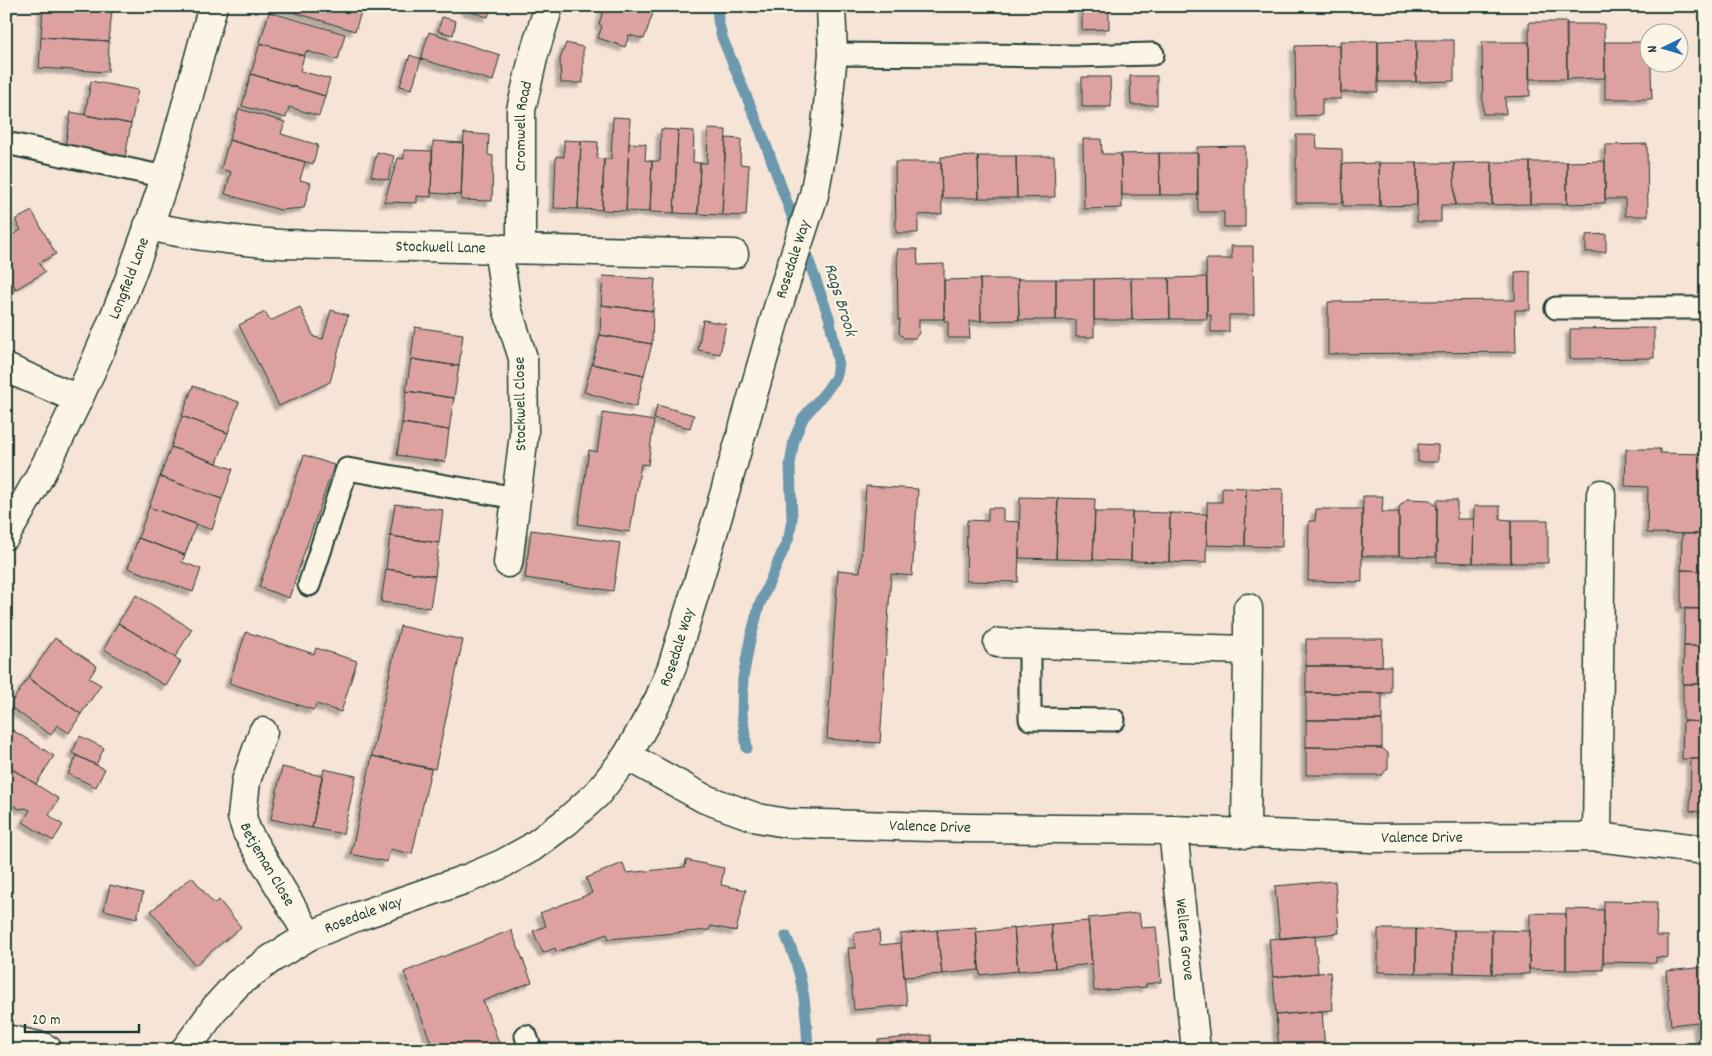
<svg xmlns="http://www.w3.org/2000/svg" width="1712" height="1056" viewBox="0 0 1712 1056" font-family="Dekko,sans-serif">
	<style>
		.lines { fill: none; stroke-linecap: round; stroke-linejoin: round }
		.stream { stroke: #6c99ad; stroke-width: 11 }
		.building { fill: #dda29f; stroke: #1f3d34; filter: url(#shadow) }
		.lane-casing { stroke: #1f3d34; stroke-width: 25 }
		.street-casing { stroke: #1f3d34; stroke-width: 31 }
		.secondary-casing { stroke: #1f3d34; stroke-width: 31 }
		.lane { stroke: #fcf5e5; stroke-width: 21 }
		.street { stroke: #fcf5e5; stroke-width: 28 }
		.secondary { stroke: #fcf5e5; stroke-width: 28 }
		.labels { text-anchor: middle; dominant-baseline: central; stroke-width: 4; stroke-linejoin: round; paint-order: stroke }
		.street-label { font-size: 16px; fill: #1f3d34; stroke: #fcf5e5 }
		.water-label { font-size: 18px; font-style: italic; fill: #395c5c; stroke: #fcf5e5 }
	</style>
	<defs>
		<filter id="shadow"><feDropShadow dx="-4.5" dy="4.5" stdDeviation="1" flood-color="#0004"/></filter>
	</defs>
	<rect width="100%" height="100%" fill="#f6e4d7"/>
	<filter id="ink" filterUnits="userSpaceOnUse"><feTurbulence type="fractalNoise" baseFrequency=".02" numOctaves="2"/><feDisplacementMap in="SourceGraphic" scale="10" xChannelSelector="R" yChannelSelector="G"/><feConvolveMatrix kernelMatrix="1 2 1 2 8 2 1 2 1" color-interpolation-filters="sRGB"/></filter>
	<g filter="url(#ink)">
		<g class="lines">
			<path class="stream" d="M717 6 718 20 722 37 762 134 797 230
				M747 748 742 714 743 678 750 640 759 606 789 537 792 519 790 465 794 440 803 418 827 390 836 377 838 361 829 317 803 245
				M786 936C804 976 806 1007 808 1050"/>
		</g>
		<path class="building" d="M43 6 112 10 109 41 41 37Z
			M61 6H112V10Z
			M274 6H353L362 9 355 31Z
			M466 6H491L488 17 465 10Z
			M605 6 655 7 644 39 629 35 625 47 598 38 602 26 599 24Z
			M1082 6H1109V29L1082 30Z
			M269 12 345 34 338 60 306 51 304 56 260 43Z
			M442 17 456 21 453 35 438 31Z
			M1529 22H1567V79H1529Z
			M1566 24H1604L1605 78 1567 79Z
			M429 32 500 55 493 81 421 59Z
			M41 37 109 41 108 72 39 68Z
			M1416 40V82H1378V41Z
			M1416 40H1454V81L1416 82Z
			M1340 41H1378V92H1341Z
			M1482 42H1529L1530 96 1505 97 1506 114H1483Z
			M1605 42H1650L1652 99H1605Z
			M260 43 304 56 300 71 330 79 325 96 251 74Z
			M566 43 583 47V83H561L560 59Z
			M1340 45 1341 99H1322V115L1296 116 1295 46Z
			M410 55 421 59 412 89 400 86Z
			M251 74 325 96 319 116 289 107 286 118 242 106Z
			M1130 76H1157V105H1131Z
			M1082 77H1110L1111 107H1082Z
			M91 81 138 90 131 124 85 115Z
			M239 109 285 122 281 134 318 145 313 164 229 140Z
			M71 112 131 124 125 158 65 146Z
			M613 117 630 118 626 211 602 210 604 159H611Z
			M661 129 678 130 674 213 650 212 652 161H660Z
			M708 129 726 130 722 215 698 214 700 163H707Z
			M678 130 694 131 693 162 700 163 698 214 674 213Z
			M464 133 489 135 488 155 493 156 492 201 461 200Z
			M1296 135H1316L1317 148 1342 149 1343 203H1296Z
			M726 138 741 139 740 164 749 165 746 216 722 215Z
			M1083 139H1101L1102 154H1121L1122 208 1084 209Z
			M229 140 305 162 300 180 311 183 304 208 280 210 225 194 231 172 221 169Z
			M564 140 581 141 578 209 554 208 556 156 564 157Z
			M433 141 463 143 461 195 431 193Z
			M581 141 598 142 597 158 604 159 602 210 578 209Z
			M629 143 646 144 645 160 652 161 650 212 626 211Z
			M1647 144 1648 216H1625V199H1605V145Z
			M1245 146V227H1224V212H1198L1197 147Z
			M404 150 432 151 431 197 417 196V203L384 202 398 158 404 159Z
			M377 152 394 156 388 180 371 176Z
			M1159 153H1198V195H1160Z
			M1159 153 1160 195H1122L1121 154Z
			M978 156 979 198H942L941 157Z
			M978 156H1016L1017 198H979Z
			M1016 156H1054L1055 197 1017 198Z
			M1605 161V203L1567 204V162Z
			M895 162H941L942 214 918 215V233H896Z
			M1492 162V205H1455L1454 163Z
			M1492 162H1530V204L1492 205Z
			M1530 162H1567V204H1530Z
			M1379 163H1417V205L1380 206Z
			M1379 163 1380 206H1343L1342 164Z
			M1417 163H1454L1455 205H1441V222H1417Z
			M32 211 56 254 39 263 45 272 16 289 6 272V238L21 230 15 220Z
			M1606 234V252H1586V235Z
			M1231 246H1253L1254 315H1229V332H1211V315H1207L1206 259H1232Z
			M897 249H917L918 265 944 264V319H919V333L915 338H904L899 333 900 319 898 320Z
			M1530 271V310H1515L1516 352 1328 354V302L1515 300V272Z
			M6 272 16 289 6 294Z
			M603 276 655 279 653 311 601 305Z
			M1207 277V319H1170L1169 278Z
			M1131 278 1132 320H1094V279Z
			M1131 278H1169L1170 319 1132 320Z
			M980 279 981 321H969L970 338H948V321H944V280Z
			M980 279H1018L1019 320 981 321Z
			M1018 279H1056V320H1019Z
			M1056 279H1094V337H1076V320H1056Z
			M601 305 653 311 652 344 600 335Z
			M300 307 314 337 323 339 331 310 348 315 330 382 279 406 239 325 265 312 270 321Z
			M703 320 726 324 720 354 698 350Z
			M415 327 463 334 459 366 411 359Z
			M1654 328V358L1570 359V329Z
			M600 335 652 344 644 375 592 364Z
			M411 359 459 366 454 398 406 391Z
			M592 364 644 375 636 407 584 392Z
			M193 386 239 402 228 433 182 416Z
			M406 391 454 398 449 430 402 423Z
			M657 405 694 415 690 428 654 419Z
			M603 413 654 421 648 465 641 464 630 532 578 524 589 450 597 452Z
			M182 416 228 433 217 463 171 447Z
			M402 423 449 430 445 462 397 455Z
			M1418 444 1438 445V462H1418Z
			M171 447 233 469 222 499 160 477Z
			M1626 449H1660V453L1706 454V534L1647 533 1648 487 1625 486Z
			M304 455 334 465 289 598 259 587Z
			M160 477 222 499 212 530 149 507Z
			M866 486 918 489 912 576 891 574 880 743 827 739 838 570 860 572Z
			M1222 487 1246 488 1245 546 1207 545V502H1222Z
			M1246 488 1283 489 1282 547 1245 546Z
			M1363 496H1383L1382 512H1399V556H1362Z
			M1020 497 1058 498 1056 559 1019 558Z
			M1058 498 1095 499 1093 560 1056 559Z
			M1407 499 1430 500 1437 507 1436 557 1399 556V507Z
			M1437 500H1457V519H1474L1473 563 1437 562Z
			M395 504 443 510 439 543 390 536Z
			M1474 506H1500V519L1511 520V563H1473Z
			M149 507 196 524 185 555 138 538Z
			M988 508H1003V521L1020 522 1018 582 966 581 967 520 988 521Z
			M1316 509H1362V582L1308 581 1309 521H1315Z
			M1095 512H1132L1131 561 1093 560Z
			M1132 512 1170 513 1169 562 1131 561Z
			M1170 513 1207 514 1206 563 1169 562Z
			M1511 520H1548V563H1511Z
			M531 530 620 543 613 591 525 578Z
			M1682 534H1706V571L1681 570Z
			M390 536 439 543 435 576 386 569Z
			M138 538 185 555 182 562 201 569 193 592 128 568Z
			M386 569 435 576 430 608 381 602Z
			M1681 570 1706 571V609L1681 608Z
			M136 595 192 629 175 657 118 623Z
			M1685 609H1706V646H1684Z
			M118 623 181 661 166 686 104 649Z
			M400 626 463 640 435 769 372 756Z
			M246 632 314 654 316 648 357 661 341 712 316 704 314 710 229 683Z
			M55 638 97 666 89 678 101 685 81 714 28 678Z
			M1306 639H1383L1382 666H1306Z
			M1684 646H1706V684H1683Z
			M1306 666H1391V693H1306Z
			M28 678 81 714 69 733 57 725 51 735 9 706Z
			M1683 684H1706V722L1683 721Z
			M1306 693H1382V720H1306Z
			M1306 720H1382V748L1306 747Z
			M1683 721 1706 722V759H1682Z
			M6 726 54 756 36 784 6 765Z
			M80 736 104 748 96 765 72 753Z
			M1306 747 1382 748 1388 753V768L1382 775H1306Z
			M77 756 105 769 96 787 68 774Z
			M372 756 431 769 412 854 390 849 387 862 351 854Z
			M1691 759H1706V812L1690 811Z
			M6 765 59 799 49 815 63 825 53 841 23 822 30 810 26 808 19 809 9 802 6 804Z
			M282 767 322 776 312 828 271 819Z
			M324 769 356 776 343 834 312 828Z
			M6 827 11 830 6 838Z
			M686 860 724 868 721 885 746 890 736 931 711 926 709 930 609 939 607 934 556 952 555 948 543 953 533 931 546 926 540 913 592 893 586 878 623 863 626 873 685 867Z
			M192 877 214 904 219 900 241 927 195 965 151 911Z
			M1335 881 1339 933 1280 939 1275 886Z
			M110 885 143 893 137 918 104 910Z
			M1604 901 1657 902 1656 936H1668V958L1656 957V963L1603 962Z
			M1566 909 1604 910 1603 970H1566Z
			M1139 913 1141 928 1156 927 1161 982 1146 984V987L1094 991 1088 918Z
			M1530 913 1566 914V970L1529 969Z
			M1088 921 1092 964 1055 968 1051 924Z
			M1051 924 1055 968 1018 971 1014 928Z
			M976 927 979 970 942 974 937 930Z
			M1014 928 1018 971 980 975 976 932Z
			M1378 929H1416V973L1378 972Z
			M1416 929 1454 930V973H1416Z
			M511 930 532 982 483 1001 502 1050H434L404 972Z
			M879 930 880 945 901 943 907 1005 854 1010 848 948H855L853 933Z
			M937 930 942 974 904 977 900 934Z
			M1454 930H1492V974L1454 973Z
			M1492 930 1530 931 1529 974H1492Z
			M1315 935 1318 973 1273 977 1269 939Z
			M1706 967V1021L1671 1025 1666 971Z
			M1330 972 1333 1010 1276 1015 1273 977Z
			M1322 1011 1325 1049 1279 1050 1276 1015Z
			M1706 1021V1050H1700L1697 1022Z
			M931 1035 932 1050H879L878 1040Z"/>
		<g class="lines">
			<g class="lane-casing">
				<path id="lane" d="M833 54 1073 56 1153 54
					M6 143 165 177
					M1556 308H1706
					M309 585 347 469 516 498
					M1030 644V719L1114 720
					M526 1036 531 1050"/>
			</g>
			<g class="street-casing">
				<g id="street">
					<path id="s1" d="M148 226C193 236 236 241 281 244L734 254"/>
					<path d="M498 248 507 308 523 358 524 434 508 563"/>
					<path id="s2" d="M521 248V110L534 54 549 6"/>
					<path d="M6 368 78 399"/>
					<path d="M998 643 1248 650 1246 834"/>
					<path d="M1248 650V608"/>
					<path id="s3" d="M263 732 246 781 242 817 247 832 309 936"/>
					<path id="s4" d="M627 756 705 799 758 818 786 823 969 828 1173 830 1372 838 1597 837 1706 850"/>
					<path id="s5" d="M1173 830 1196 1050"/>
					<path d="M1597 837 1601 494"/>
					<path id="s6" d="M185 1050 216 1007 237 984 271 959 309 936 356 917 469 878 502 864 531 848 566 822 597 794 627 756 659 699 672 667 711 540 782 294 814 195 825 136 833 54 831 6"/>
				</g>
			</g>
			<g class="secondary-casing">
				<g id="secondary">
					<path id="s7" d="M6 535C72 426 126 299 165 178 183 121 197 63 213 6"/>
					<path d="M6 1039 43 1047 48 1050"/>
				</g>
			</g>
			<use href="#lane" class="lane"/>
			<use href="#street" class="street"/>
			<use href="#secondary" class="secondary"/>
		</g>
	</g>
	<g class="labels">
		<g class="street-label">
			<text stroke="none"><textPath href="#s2" startOffset="122">Cromwell Road</textPath></text>
			<text stroke="none"><textPath href="#s1" startOffset="294">Stockwell Lane</textPath></text>
			<text stroke="none"><textPath href="#s6" startOffset="1069">Rosedale Way</textPath></text>
			<text stroke="none"><textPath href="#s7" startOffset="285">Longfield Lane</textPath></text>
			<text transform="translate(521 404) rotate(-91)">Stockwell Close</text>
			<text stroke="none"><textPath href="#s6" startOffset="664">Rosedale Way</textPath></text>
			<text stroke="none"><textPath href="#s4" startOffset="318">Valence Drive</textPath></text>
			<text stroke="none"><textPath href="#s4" startOffset="810">Valence Drive</textPath></text>
			<text stroke="none"><textPath href="#s3" startOffset="142">Betjeman Close</textPath></text>
			<text stroke="none"><textPath href="#s6" startOffset="229">Rosedale Way</textPath></text>
			<text stroke="none"><textPath href="#s5" startOffset="110">Wellers Grove</textPath></text>
		</g>
		<g class="water-label">
			<text transform="translate(839 300) rotate(73)">Rags Brook</text>
		</g>
	</g>
	<rect width="1712" height="1056" fill="none" stroke="#fcf5e5" stroke-width="25"/>
	<rect x="12" y="12" width="1687" height="1031" fill="none" stroke="#1f3d34" stroke-width="2" filter="url(#ink)"/>
	<g transform="translate(1664 48) rotate(265)"><circle r="24" fill="#fcf5e5" stroke="#a4ab9e"/>
	<path d="M0-4L9 19L0 12L-9 19Z" fill="#1f6fb2"/>
	<text y="-8" font-size="14" font-weight="bold" text-anchor="middle" fill="#1f3d34">N</text>
	</g>
	<path d="M25 1024v8h114v-8" fill="none" stroke="#1f3d34" stroke-width="2.5"/>
	<text x="32" y="1024" font-size="15" fill="#1f3d34" stroke="#fcf5e5" stroke-width="4" paint-order="stroke">20 m</text>
</svg>
